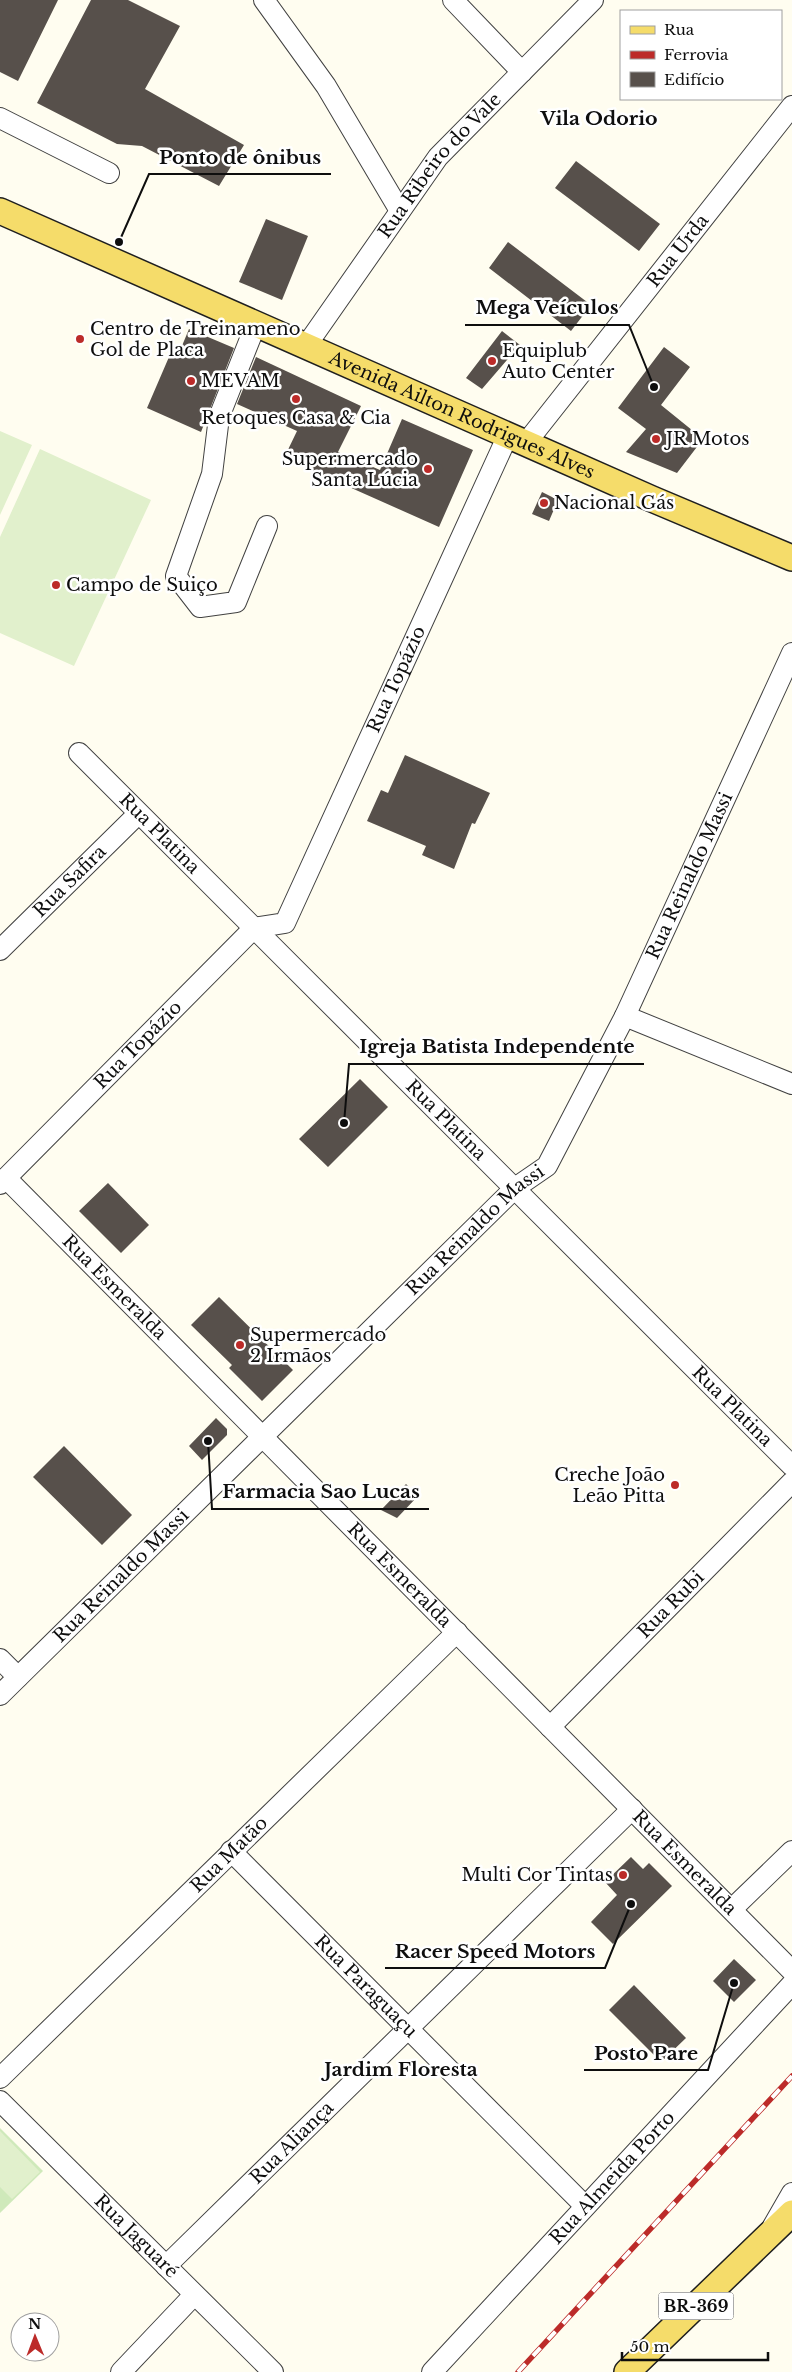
<svg xmlns="http://www.w3.org/2000/svg" width="792" height="2372" viewBox="0 0 792 2372" font-family="'Libre Baskerville',serif">
	<style>
		.green { fill: #cfe9ba }
		.pitch { fill: #e1f0cc }
		.building { fill: #57504b }
		.lines { fill: none; stroke-linecap: round; stroke-linejoin: round }
		.minor-casing { stroke: #414141; stroke-width: 22 }
		.major-casing { stroke: #1f1f1f; stroke-width: 28 }
		.minor { stroke: #fff; stroke-width: 20 }
		.major { stroke: #f5dc6a; stroke-width: 25 }
		.rail-casing { stroke: #bc2b29; stroke-width: 5.5 }
		.rail { stroke: #fff; stroke-width: 4; stroke-dasharray: 11; stroke-linecap: butt }
		.poi-dot { fill: #bc2b29; stroke: #fff; stroke-width: 2 }
		.labels { text-anchor: middle; dominant-baseline: central; stroke-width: 5; stroke-linejoin: round; paint-order: stroke }
		.shield { fill: #fff; stroke: #565656; stroke-width: 1 }
		.shield-label { font-size: 16px; font-weight: bold; fill: #0e0e0e }
		.street-label { font-size: 18px; fill: #0e0e0e; stroke: #fff }
		.poi-label { font-size: 18px; fill: #0e0e0e; stroke: #fff; text-anchor: start }
		.neighbourhood-label { font-size: 19px; font-weight: bold; fill: #0e0e0e; stroke: #fff }
		.leader { fill: none; stroke: #0e0e0e; stroke-width: 2 }
		.callout-dot { fill: #0e0e0e; stroke: #fff; stroke-width: 2 }
		.callout-label { font-size: 19px; text-anchor: middle; font-weight: bold; fill: #0e0e0e; stroke: #fff; stroke-width: 5; stroke-linejoin: round; paint-order: stroke }
	</style>
	<rect width="100%" height="100%" fill="#fffdf0"/>
	<path class="green" d="M0 2128 43 2171 0 2213Z"/>
	<path class="pitch" d="M0 431 32 445 0 515Z
		M40 449 151 500 74 666 0 633V537Z
		M0 2131 40 2172 12 2199 0 2187Z"/>
	<path class="building" d="M0 0H58L18 81 0 72Z
		M91 0H128L180 26 145 89 244 145 219 186 142 146 117 144 37 103Z
		M576 161 660 224 639 251 555 188Z
		M266 219 308 236 282 300 239 282Z
		M508 242 591 305 571 331 489 268Z
		M189 329 234 348 201 432 147 408 172 350 179 353Z
		M502 331 520 345 482 389 466 378Z
		M664 347 690 367 661 405 703 439 677 473 626 452 646 429 618 408Z
		M256 357 361 406 338 452 380 470 402 419 473 450 439 527 284 458 297 431 237 404Z
		M542 492 558 500 549 521 532 514Z
		M405 755 490 793 475 824 472 823 454 869 422 855 426 846 367 821 381 790 388 793Z
		M360 1079 388 1107 328 1167 299 1139Z
		M108 1183 149 1225 121 1253 79 1211Z
		M219 1297 293 1370 262 1401 229 1368 232 1365 191 1325Z
		M216 1418 227 1429V1435L202 1460 189 1446Z
		M64 1446 132 1515 102 1545 33 1477Z
		M406 1484 418 1496 397 1518 381 1510Z
		M631 1857 643 1869 649 1863 672 1886 613 1944 591 1922 617 1895 605 1882Z
		M734 1959 756 1980 734 2002 713 1981Z
		M634 1985 686 2038 661 2062 609 2010Z"/>
	<g class="lines">
		<g class="minor-casing">
			<g id="minor">
				<path d="M264 0 326 86 400 211"/>
				<path d="M453 0 522 72"/>
				<path d="M0 118 109 173"/>
				<path d="M256 324 219 417 212 474 176 576 200 607 236 602 267 526"/>
				<path id="s1" d="M306 346 438 157 593 0"/>
				<path id="s2" d="M526 443 792 106"/>
				<path id="s3" d="M79 753 792 1466"/>
				<path id="s4" d="M0 950 138 814"/>
				<path d="M625 1016 792 1084"/>
				<path id="s5" d="M6 1178 792 1971"/>
				<path id="s6" d="M0 1184 254 928 285 923 508 435"/>
				<path d="M0 1659 18 1677"/>
				<path id="s7" d="M0 1695 515 1188 547 1166 625 1016 792 653"/>
				<path id="s8" d="M550 1727 792 1482"/>
				<path id="s9" d="M231 1851 585 2206"/>
				<path d="M732 1909 792 1851"/>
				<path id="s10" d="M0 2078 457 1632"/>
				<path id="s11" d="M0 2101 273 2372"/>
				<path d="M773 2226 792 2193"/>
				<path id="s12" d="M166 2266 632 1809"/>
				<path d="M121 2372 194 2295"/>
				<path id="s13" d="M432 2372 792 1984"/>
			</g>
		</g>
		<g class="major-casing">
			<g id="major">
				<path id="s14" d="M0 211 652 499 792 558"/>
				<path d="M627 2372 792 2213"/>
			</g>
		</g>
		<use href="#minor" class="minor"/>
		<use href="#major" class="major"/>
		<g class="rail-casing">
			<path id="rail" d="M518 2372 792 2076"/>
		</g>
		<use href="#rail" class="rail"/>
	</g>
	<g class="poi-dot">
		<circle cx="80" cy="339" r="5"/>
		<circle cx="492" cy="361" r="5"/>
		<circle cx="191" cy="381" r="5"/>
		<circle cx="296" cy="399" r="5"/>
		<circle cx="656" cy="439" r="5"/>
		<circle cx="428" cy="469" r="5"/>
		<circle cx="544" cy="503" r="5"/>
		<circle cx="56" cy="585" r="5"/>
		<circle cx="240" cy="1345" r="5"/>
		<circle cx="675" cy="1485" r="5"/>
		<circle cx="623" cy="1875" r="5"/>
	</g>
	<g class="labels">
		<rect class="shield" x="658.5" y="2292.5" width="75" height="27" rx="4"/>
		<g class="shield-label">
			<text x="696" y="2306">BR-369</text>
		</g>
		<g class="street-label">
			<text stroke="none"><textPath href="#s1" startOffset="225">Rua Ribeiro do Vale</textPath></text>
			<text stroke="none"><textPath href="#s2" startOffset="245">Rua Urda</textPath></text>
			<text stroke="none"><textPath href="#s14" startOffset="505">Avenida Ailton Rodrigues Alves</textPath></text>
			<text stroke="none"><textPath href="#s6" startOffset="660">Rua Topázio</textPath></text>
			<text stroke="none"><textPath href="#s3" startOffset="114">Rua Platina</textPath></text>
			<text stroke="none"><textPath href="#s7" startOffset="1085">Rua Reinaldo Massi</textPath></text>
			<text stroke="none"><textPath href="#s4" startOffset="98">Rua Safira</textPath></text>
			<text stroke="none"><textPath href="#s6" startOffset="196">Rua Topázio</textPath></text>
			<text stroke="none"><textPath href="#s3" startOffset="519">Rua Platina</textPath></text>
			<text stroke="none"><textPath href="#s7" startOffset="665">Rua Reinaldo Massi</textPath></text>
			<text stroke="none"><textPath href="#s5" startOffset="154">Rua Esmeralda</textPath></text>
			<text stroke="none"><textPath href="#s3" startOffset="924">Rua Platina</textPath></text>
			<text stroke="none"><textPath href="#s5" startOffset="559">Rua Esmeralda</textPath></text>
			<text stroke="none"><textPath href="#s7" startOffset="170">Rua Reinaldo Massi</textPath></text>
			<text stroke="none"><textPath href="#s8" startOffset="172">Rua Rubi</textPath></text>
			<text stroke="none"><textPath href="#s10" startOffset="320">Rua Matão</textPath></text>
			<text stroke="none"><textPath href="#s5" startOffset="964">Rua Esmeralda</textPath></text>
			<text stroke="none"><textPath href="#s9" startOffset="191">Rua Paraguaçu</textPath></text>
			<text stroke="none"><textPath href="#s12" startOffset="176">Rua Aliança</textPath></text>
			<text stroke="none"><textPath href="#s13" startOffset="265">Rua Almeida Porto</textPath></text>
			<text stroke="none"><textPath href="#s11" startOffset="192">Rua Jaguaré</textPath></text>
		</g>
		<g class="poi-label">
			<text x="90" y="329">Centro de Treinameno<tspan x="90" dy="21">Gol de Placa</tspan></text>
			<text x="502" y="351">Equiplub<tspan x="502" dy="21">Auto Center</tspan></text>
			<text x="201" y="381">MEVAM</text>
			<text x="296" y="418" text-anchor="middle">Retoques Casa &amp; Cia</text>
			<text x="666" y="439">JR Motos</text>
			<text x="418" y="459" text-anchor="end">Supermercado<tspan x="418" dy="21">Santa Lúcia</tspan></text>
			<text x="554" y="503">Nacional Gás</text>
			<text x="66" y="585">Campo de Suiço</text>
			<text x="250" y="1335">Supermercado<tspan x="250" dy="21">2 Irmãos</tspan></text>
			<text x="665" y="1475" text-anchor="end">Creche João<tspan x="665" dy="21">Leão Pitta</tspan></text>
			<text x="613" y="1875" text-anchor="end">Multi Cor Tintas</text>
		</g>
		<g class="neighbourhood-label">
			<text x="599" y="118">Vila Odorio</text>
			<text x="401" y="2069">Jardim Floresta</text>
		</g>
	</g>
	<path class="leader" d="M119 242L149 174H331M654 387L629 325H465M344 1123L349 1064H644M208 1441L212 1509H429M631 1904L605 1968H385M734 1983L708 2070H584"/>
	<g class="callout-dot">
		<circle cx="119" cy="242" r="5"/>
		<circle cx="654" cy="387" r="5"/>
		<circle cx="344" cy="1123" r="5"/>
		<circle cx="208" cy="1441" r="5"/>
		<circle cx="631" cy="1904" r="5"/>
		<circle cx="734" cy="1983" r="5"/>
	</g>
	<g class="callout-label">
		<text x="240" y="164">Ponto de ônibus</text>
		<text x="547" y="314">Mega Veículos</text>
		<text x="497" y="1053">Igreja Batista Independente</text>
		<text x="321" y="1498">Farmacia Sao Lucas</text>
		<text x="495" y="1958">Racer Speed Motors</text>
		<text x="646" y="2060">Posto Pare</text>
	</g>
	<rect x="620" y="10" width="162" height="90" fill="#ffffff" stroke="#9f9f9f"/>
	<rect x="630" y="26" width="25" height="8" fill="#f5dc6a" stroke="#9f9f9f"/>
	<text x="664" y="35" font-size="15" fill="#0e0e0e">Rua</text>
	<rect x="630" y="51" width="25" height="8" fill="#bc2b29" stroke="#9f9f9f"/>
	<text x="664" y="60" font-size="15" fill="#0e0e0e">Ferrovia</text>
	<rect x="630" y="72" width="25" height="15" fill="#57504b" stroke="#9f9f9f"/>
	<text x="664" y="85" font-size="15" fill="#0e0e0e">Edifício</text>
	<g transform="translate(35 2337) rotate(359)"><circle r="24" fill="#ffffff" stroke="#9f9f9f"/>
	<path d="M0-4L9 19L0 12L-9 19Z" fill="#bc2b29"/>
	<text y="-8" font-size="14" font-weight="bold" text-anchor="middle" fill="#0e0e0e">N</text>
	</g>
	<path d="M622 2352v8h146v-8" fill="none" stroke="#0e0e0e" stroke-width="2.5"/>
	<text x="630" y="2352" font-size="15" fill="#0e0e0e" stroke="#ffffff" stroke-width="4" paint-order="stroke">50 m</text>
</svg>
